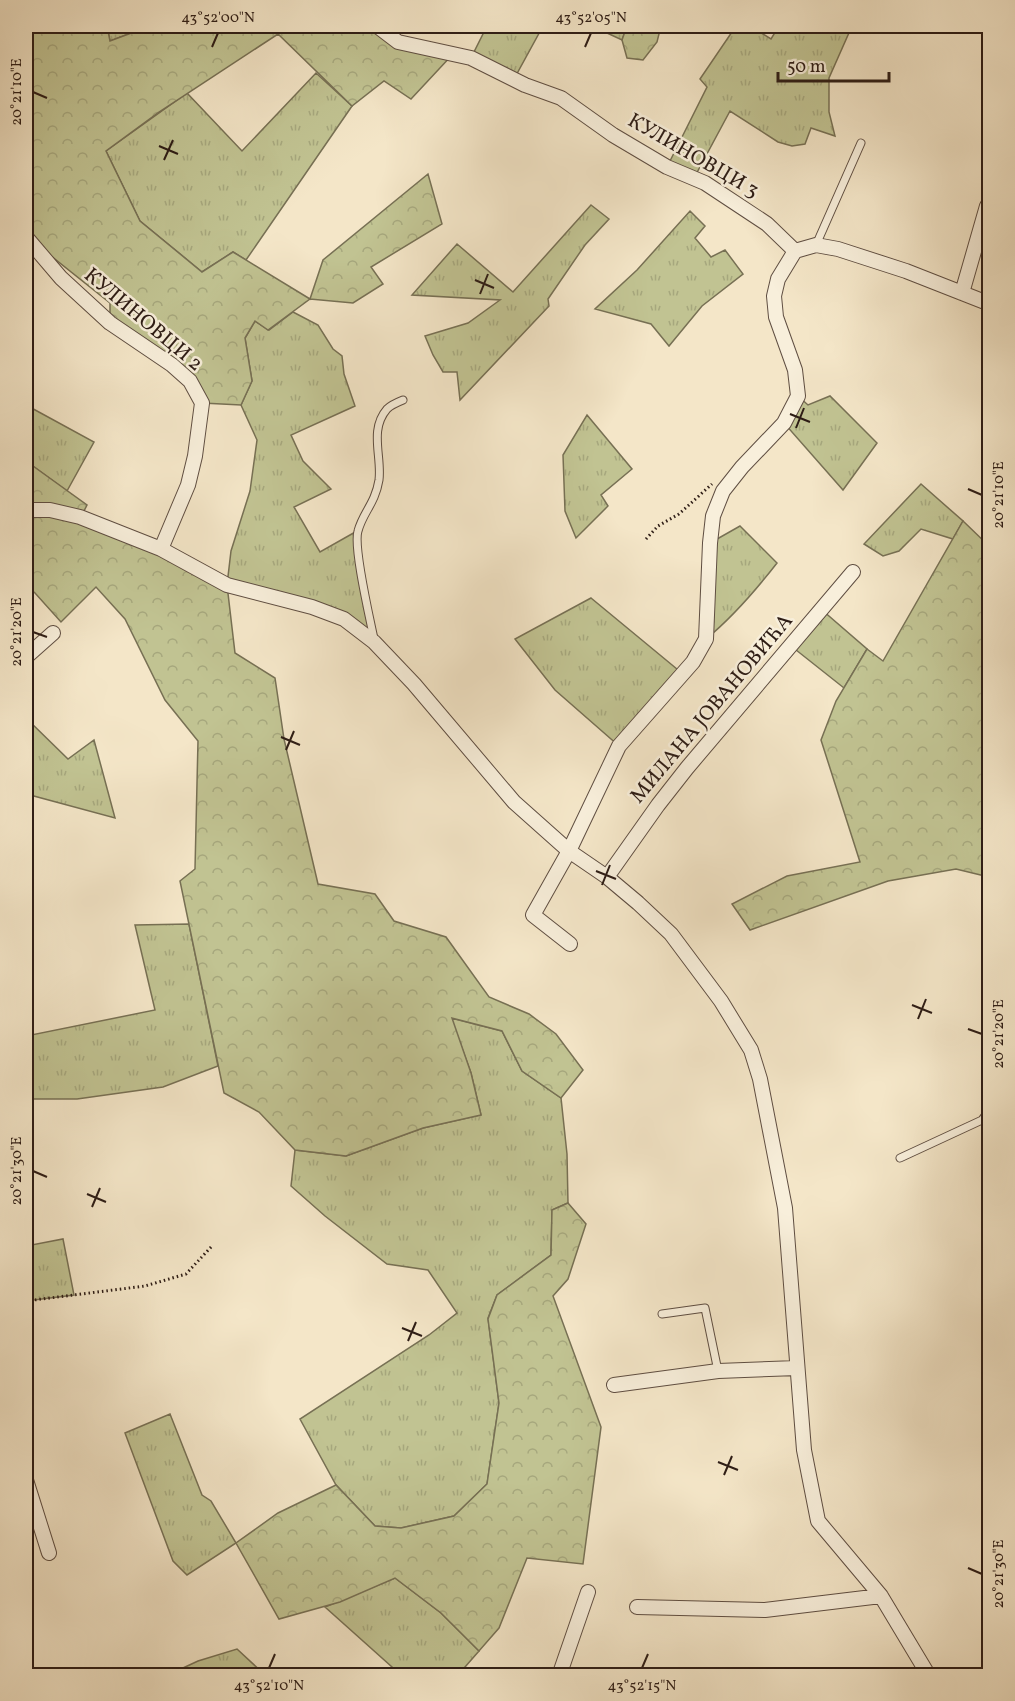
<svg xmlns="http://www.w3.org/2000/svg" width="1015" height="1701" viewBox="0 0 1015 1701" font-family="Vollkorn,serif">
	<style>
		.grass { fill: url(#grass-tufts); stroke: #777054; stroke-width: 1.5 }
		.forest { fill: url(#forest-crowns); stroke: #777054; stroke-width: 1.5 }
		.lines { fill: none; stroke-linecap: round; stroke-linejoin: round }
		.lane-casing { stroke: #5f4e42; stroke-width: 9 }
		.street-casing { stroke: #5f4e42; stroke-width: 16 }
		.path { stroke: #2d1c15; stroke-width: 3; stroke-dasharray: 1.5 3; stroke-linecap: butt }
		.lane { stroke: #f8efdb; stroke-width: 7 }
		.street { stroke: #f8efdb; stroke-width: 14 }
		.ticks { fill: none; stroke: #2d1c15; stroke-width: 2 }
		.labels { text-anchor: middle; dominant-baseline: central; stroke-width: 5; stroke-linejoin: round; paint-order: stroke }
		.street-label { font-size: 21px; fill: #2d1c15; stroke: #f8efdb }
		.neatline { fill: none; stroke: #2d1c15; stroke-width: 2 }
		.ticks-label { font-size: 15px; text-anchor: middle; fill: #2d1c15 }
	</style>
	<defs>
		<pattern id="grass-tufts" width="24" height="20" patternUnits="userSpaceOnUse" patternTransform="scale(1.5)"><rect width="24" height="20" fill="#c1c392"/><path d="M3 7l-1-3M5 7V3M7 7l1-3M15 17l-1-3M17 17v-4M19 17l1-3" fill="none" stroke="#a6a77d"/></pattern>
		<pattern id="forest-crowns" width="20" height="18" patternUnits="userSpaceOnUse" patternTransform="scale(1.5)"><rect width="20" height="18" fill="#c1c392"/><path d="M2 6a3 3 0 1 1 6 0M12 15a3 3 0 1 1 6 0" fill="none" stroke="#a6a77d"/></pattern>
	</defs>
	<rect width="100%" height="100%" fill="#f4e6c8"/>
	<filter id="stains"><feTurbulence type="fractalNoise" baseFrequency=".00333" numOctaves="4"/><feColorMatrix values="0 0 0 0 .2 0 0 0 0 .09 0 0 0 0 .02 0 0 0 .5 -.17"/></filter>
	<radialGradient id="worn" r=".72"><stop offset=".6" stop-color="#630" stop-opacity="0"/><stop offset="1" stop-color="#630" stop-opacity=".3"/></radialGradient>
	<path class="grass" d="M107 26H146L142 29 110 41Z
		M487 26H543L514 79 471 58Z
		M592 26H627L622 40Z
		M736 26H750L771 39 779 26H852L829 78V112L835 136 811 128 805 144 792 146 778 142 730 111 694 178 667 167 707 87 700 79Z
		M316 73 352 106 246 260 233 252 202 272 140 221 106 151 187 93 242 151Z
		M591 205 609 219 585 245 548 299 549 306 460 400 457 372H443L433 355 425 336 468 323 500 300 412 295 457 244 513 292Z
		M690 211 705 226 695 238 711 257 725 250 743 274 702 306 669 346 651 324 595 309 637 270Z
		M293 312 318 325 333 349 342 356 344 374 355 406 291 435 303 461 331 489 294 507 320 552 357 531 372 632 343 619 227 585 231 551 250 491 257 440 241 405 252 381 245 338 255 321 269 330Z
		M798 396 808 405 830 396 877 443 843 490 784 423Z
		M26 405 94 442 67 491 26 461Z
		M587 415 632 469 601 495 608 506 576 538 565 511 563 455Z
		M921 484 963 521 953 539 921 529 899 551 883 556 864 544Z
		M740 526 777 563C756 590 733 617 706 639L710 543Z
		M591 598 683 674 619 746 555 690 515 639Z
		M822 610 867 649 844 688 791 646Z
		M26 718 68 759 94 740 115 818 30 795 26 814Z
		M189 924 218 1066 163 1087 77 1099H26V1036L155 1010 135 925Z
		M451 1018 502 1031 522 1071 561 1098 567 1154 568 1203 552 1210 551 1255 497 1295 488 1318 499 1403 487 1484 454 1516 401 1528 375 1526 336 1485 300 1419 429 1335 457 1313 428 1270 387 1264 325 1216 291 1186 295 1150 346 1156 423 1128 481 1115 471 1073Z
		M63 1239 74 1295 26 1301V1246Z
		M170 1414 202 1495 211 1501 236 1543 187 1575 173 1561 125 1433Z
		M395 1578 441 1613 479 1651 458 1675H401L325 1607Z
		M237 1649 265 1675 170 1674 198 1661Z"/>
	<path class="forest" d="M26 26H107L110 41 142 29 146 26H377L398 42 453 54 411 99 384 81 352 106 278 34 159 112 106 151 140 221 202 272 233 252 310 299 323 260 428 174 442 224 371 267 383 284 353 303 310 299 268 330 255 321 245 338 252 381 241 405 202 403 190 381 110 323V303L26 236Z
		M627 26H661L657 42 643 60 627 58 622 40Z
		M26 461 87 505 81 517 227 585 235 653 275 678 284 739 318 884 375 894 394 921 446 937 489 997 529 1014 556 1034 583 1070 561 1098 522 1071 502 1031 452 1018 471 1073 481 1115 423 1128 346 1156 295 1150 259 1112 224 1093 180 881 195 869 198 741 165 700 125 619 96 587 61 622 35 593 26 585Z
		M963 521 989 546V877L956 869 888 881 750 930 732 904 787 876 860 862 821 740 836 701 867 649 883 661Z
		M568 1203 586 1224 568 1279 553 1296 601 1427 583 1564 527 1558 499 1628 479 1651 441 1613 395 1578 340 1602 279 1619 236 1543 278 1513 336 1485 375 1526 401 1528 454 1516 487 1484 499 1403 488 1319 497 1295 551 1255 552 1210Z"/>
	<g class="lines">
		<g class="lane-casing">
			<path id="lane" d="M816 245 861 143
				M374 639C370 619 353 547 358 531 363 512 375 504 379 480 382 456 369 430 387 409 391 405 398 402 403 400
				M900 1158 982 1120 990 1109
				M662 1314 705 1308 718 1371"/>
		</g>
		<g class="street-casing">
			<path id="street" d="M377 26 398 42 471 58 525 85 561 98 613 135 667 167 705 183 767 224 795 251
				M26 237 61 278 110 323 172 365 190 381 202 403 195 456 188 485 161 549
				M795 251 816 245 838 249 906 271 990 304
				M962 293 987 206
				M26 510H50L80 517 161 549 227 585 312 607 344 619 374 642 414 684 514 802 569 851 607 877 638 903 671 934 721 1001 751 1050 760 1079 785 1208 804 1450 818 1521 881 1596 929 1676
				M26 657 53 633
				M607 877 658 805 687 768 853 572
				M570 944 533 915 569 851 619 746 693 662 706 639 710 543 713 516 723 491 742 467 784 423 798 396 795 370 776 317 774 296 778 279 795 251
				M614 1385 718 1371 797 1368
				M26 1480 49 1553
				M637 1607 765 1610 881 1596
				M559 1676 588 1592"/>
		</g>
		<path class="path" d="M646 539 658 526 679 514 712 484
			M26 1301 145 1286 186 1274 212 1246"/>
		<use href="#lane" class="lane"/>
		<use href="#street" class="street"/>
	</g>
	<path class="ticks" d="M212 47 218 33M585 47 591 33M33 92 47 98M159 146 178 154M164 160 173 140M475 280 494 288M480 294 488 274M790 414 810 422M796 428 804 408M968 489 982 495M33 632 47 637M281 737 300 745M286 750 294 731M596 871 616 879M602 885 610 865M912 1005 932 1013M918 1019 926 999M968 1029 982 1034M33 1171 47 1177M87 1194 106 1202M92 1207 100 1188M402 1328 422 1336M408 1341 416 1322M718 1462 738 1470M724 1475 732 1456M968 1568 982 1574M269 1668 275 1654M642 1668 648 1654"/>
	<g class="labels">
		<g class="street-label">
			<text transform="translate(693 156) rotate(30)">КУЛИНОВЦИ 3</text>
			<text transform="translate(143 320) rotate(40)">КУЛИНОВЦИ 2</text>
			<text transform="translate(712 709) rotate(-50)">МИЛАНА ЈОВАНОВИЋА</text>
		</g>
	</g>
	<rect width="1015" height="1701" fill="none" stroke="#f4e6c8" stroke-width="66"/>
	<path d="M778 72v9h111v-9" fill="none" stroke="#2d1c15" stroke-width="3"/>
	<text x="787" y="72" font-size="18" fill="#2d1c15" stroke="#f8efdb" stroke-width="4.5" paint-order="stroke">50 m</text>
	<rect x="33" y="33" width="949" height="1635" class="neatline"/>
	<g class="ticks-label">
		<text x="218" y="22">43°52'00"N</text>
		<text x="591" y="22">43°52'05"N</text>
		<text transform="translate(16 92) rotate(-90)" y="5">20°21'10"E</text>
		<text transform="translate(998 495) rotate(-90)" y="5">20°21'10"E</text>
		<text transform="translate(16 632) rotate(-90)" y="5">20°21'20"E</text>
		<text transform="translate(998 1034) rotate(-90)" y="5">20°21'20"E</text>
		<text transform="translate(16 1171) rotate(-90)" y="5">20°21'30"E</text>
		<text transform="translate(998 1574) rotate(-90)" y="5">20°21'30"E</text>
		<text x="269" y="1690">43°52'10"N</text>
		<text x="642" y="1690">43°52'15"N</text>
	</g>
	<rect width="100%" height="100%" filter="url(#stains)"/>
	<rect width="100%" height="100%" fill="url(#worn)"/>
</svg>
